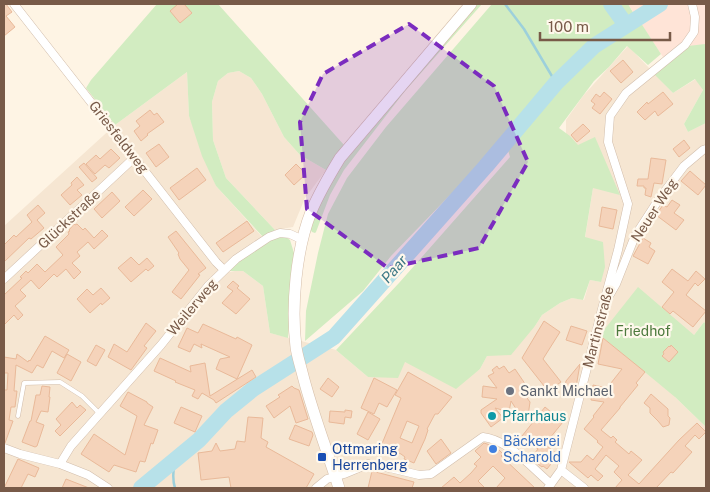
<svg xmlns="http://www.w3.org/2000/svg" width="710" height="492" viewBox="0 0 710 492" font-family="'Public Sans',sans-serif">
	<style>
		.residential { fill: #f6e6d2 }
		.commercial { fill: #ffe4d7 }
		.green { fill: #d2ecc1 }
		.lines { fill: none; stroke-linecap: round; stroke-linejoin: round }
		.stream { stroke: #9dd0db; stroke-width: 2.5 }
		.river { stroke: #b7e1e9; stroke-width: 16 }
		.building { fill: #f5d3ba; stroke: #e9b999; fill-rule: evenodd }
		.service-casing { stroke: #d2beac; stroke-width: 5 }
		.minor-casing { stroke: #d2beac; stroke-width: 9 }
		.secondary-casing { stroke: #d5bea9; stroke-width: 12 }
		.service { stroke: #fff; stroke-width: 4 }
		.minor { stroke: #fff; stroke-width: 8 }
		.secondary { stroke: #fff; stroke-width: 11 }
		.marked { fill: #7b2cbf; fill-opacity: 0.2; stroke: #7b2cbf; stroke-width: 4; stroke-dasharray: 10 6; stroke-linejoin: round }
		.worship-dot { fill: #6b7280; stroke: #fff8ec; stroke-width: 2 }
		.culture-dot { fill: #0f9aa8; stroke: #fff8ec; stroke-width: 2 }
		.shop-dot { fill: #3f7fe0; stroke: #fff8ec; stroke-width: 2 }
		.transit-dot { fill: #1a4fb4; stroke: #fff8ec; stroke-width: 2 }
		.labels { text-anchor: middle; dominant-baseline: central; stroke-width: 4.5; stroke-linejoin: round; paint-order: stroke }
		.street-label { font-size: 14px; fill: #785a48; stroke: #fff8ec }
		.park-label { font-size: 14px; fill: #4c793c; stroke: #fff8ec }
		.worship-label { font-size: 14px; fill: #5b616d; stroke: #fff8ec; text-anchor: start }
		.culture-label { font-size: 14px; fill: #0d838f; stroke: #fff8ec; text-anchor: start }
		.shop-label { font-size: 14px; fill: #366cbe; stroke: #fff8ec; text-anchor: start }
		.transit-label { font-size: 14px; fill: #164399; stroke: #fff8ec; text-anchor: start }
		.water-label { font-size: 15px; font-style: italic; fill: #3d7886; stroke: #fff8ec }
	</style>
	<rect width="100%" height="100%" fill="#fef4e4"/>
	<path class="residential" d="M628 46 673 93 696 79 703 90 684 124 688 132 706 123V324L704 322 694 335 675 397 706 427V488H4V226L115 125 187 72 189 116 216 186 265 240 213 275 235 271H243L263 286 270 333 336 350 368 377 405 362 469 377 480 369 487 356 535 326 542 315 560 303 572 298 584 300 590 280 601 282 585 238 593 188 566 139V120L583 96Z
		M239 71 251 78 262 94 284 137 300 155 326 170 305 198 293 227 275 230 226 178 213 140 212 102 218 81 228 73Z"/>
	<path class="commercial" d="M628 4H706V46L705 44 667 63Z"/>
	<path class="green" d="M157 4H218L344 145 326 170 300 155 284 137 262 94 251 78 239 71 228 73 218 81 212 102 213 140 226 178 275 230 264 238 216 186 202 156 189 116 187 72 115 125 86 88 91 80Z
		M474 4H482L405 91 344 170 330 195 316 232 315 233 312 232 310 229 323 196 340 167Z
		M492 4H628L634 14 581 48 553 82 495 145 482 162 391 256 363 291 305 341 306 311 318 253 328 214 347 178 386 127Z
		M639 20 661 54 648 65 627 46 609 67 594 81 559 128 570 136 578 145 595 137 620 195 593 188 585 237 603 242 605 267 601 282 590 280 583 300 572 298 560 303 542 315 535 326 511 355 487 356 480 369 456 389 405 362 398 378 368 377 336 350 399 283 510 157 506 143 551 90 582 58Z
		M705 44 706 46V123L688 132 684 124 703 90 695 79 673 93 653 73 688 46Z
		M280 233 290 240 294 253 288 338 270 333 263 286 243 271H229L236 259Z
		M638 287 694 335 704 322 706 324V427L675 397 600 335Z"/>
	<g class="lines">
		<path class="stream" d="M505 4 524 29 556 83
			M175 488C172 479 173 470 175 460"/>
		<path class="river" d="M611 4 626 25
			M141 488 199 440 226 411 253 389 334 337 486 166 556 83 594 46 660 4"/>
	</g>
	<path class="building" d="M4 4H6L12 12 6 16 15 27 4 36Z
		M178 4H184L192 13 180 23 170 11Z
		M623 60 633 72 621 83 610 71Z
		M604 92 612 99 600 114 592 108 595 104 591 101 596 94 600 97Z
		M663 92 673 104 658 116 655 111 645 120 637 112 647 102 648 104Z
		M150 110 154 115 157 113 164 122 147 134 148 135 141 141 134 131 140 126 136 121Z
		M583 124 590 131 577 142 571 135Z
		M684 140 690 148 679 157 673 149Z
		M159 144 169 157 156 167 146 153Z
		M111 149 120 158 109 168 105 165 95 174 86 164 96 155 100 159Z
		M651 158 666 160 662 184 654 183 651 197 645 195 646 188H644V186H637L638 179H648Z
		M84 163 97 178 92 182 79 167Z
		M296 164 306 174 294 185 285 175Z
		M197 168 206 180 179 200 170 188Z
		M690 171 706 185 698 195 681 181Z
		M77 177 84 185 77 190 82 195 70 205 61 195 72 185 71 183Z
		M143 190 152 199 134 216 125 207Z
		M112 192 120 201 102 218 94 209Z
		M672 200 680 205 674 213 684 220 676 230 656 215 663 205 667 207Z
		M38 205 45 213 37 220 44 228 31 239 29 238 4 262V245L14 235 16 237 32 222 27 215Z
		M602 207 617 210 613 229 599 226Z
		M247 221 254 231 223 252 216 243Z
		M74 224 75 225 77 224 83 230 85 228 94 238 102 230 108 236 94 249 88 242 77 252 80 256 72 263 81 272 74 279 66 269 57 277 54 274 39 289 31 280 20 290 26 296 15 306 23 315 18 320 14 315 4 325V295L22 278 20 277 26 271 28 273 37 264 45 272 63 255 56 247 69 234 68 232 70 231 69 230Z
		M176 231 206 268 198 274 200 275 181 299 172 292 189 270 180 259 178 254 179 253 168 237Z
		M643 238 651 243 649 247 655 251 648 264 633 256Z
		M131 257 139 265 147 258 154 266 148 271 146 269 131 282 118 268Z
		M672 269 688 281 696 271 705 279 698 286 695 283 686 295 706 311 693 327 673 311 670 314 662 307 674 292 662 282Z
		M233 281 239 286 237 288 250 299 236 314 222 303 233 291 227 287Z
		M101 288 110 298 102 305 101 303 90 313 77 299 87 289 93 295Z
		M544 321 560 332 543 359 561 382 548 391 522 358Z
		M146 323 156 331 144 346 147 348 131 370 108 357 114 344 127 352Z
		M203 324 236 339 237 337 252 345 237 379 216 369 220 359 230 357 201 344 202 348 194 344 190 352 178 347 187 328 198 333Z
		M571 326 587 331 582 345 566 340Z
		M45 336 69 350 64 358 52 351 43 368 37 365 32 373 16 365 14 391H17L15 407H11L9 420 13 421 5 443 4 442V390H7L8 373H4V357L16 359 17 354 28 362 29 360 30 361Z
		M603 338 645 372 636 383 638 385 620 407V408L601 430 611 438 613 436 617 440 615 442 629 454 631 451 642 460 628 475 639 484 679 440 697 423 706 432 699 439 695 435 685 446 692 452 673 473 671 472 656 488H615L622 480 614 472 619 466 606 455 595 469 603 476 598 481 591 475 588 478 569 462H581L587 455 593 460 603 447 597 442 598 441 584 429 594 417 593 416 604 402 591 400 593 385 607 388 622 369 598 364Z
		M96 345 105 350 96 366 87 361Z
		M671 345 678 352 669 362 662 356 664 354 663 352 669 346 670 347Z
		M67 354 81 362 71 381 57 373Z
		M160 358 191 372 190 366 205 363 210 396 252 370 256 377 216 403 214 400 202 393 198 399 192 396 195 390 175 382 176 381 154 371Z
		M580 364 575 393 564 391 566 381Z
		M497 366 499 369 504 366 509 373 515 369 532 394 527 398 530 402 528 416 520 415 511 401 509 412 495 408 503 418 491 427 481 413V410L497 399 482 397 483 386 497 388 488 376 494 373 492 370Z
		M408 372 452 397 438 414H435L427 429 428 430 425 439 414 463 404 459 405 457 401 454 381 446 401 398 395 395ZM407 421 419 426 412 443 400 438Z
		M328 378 339 387 332 397 320 389Z
		M374 378 397 390 387 407 379 403 374 414 361 408Z
		M42 386 50 387 49 397H50L48 412 41 411 36 422 44 425 37 446 35 447 22 442 30 421H31L36 395H40Z
		M292 386 294 388 299 390 308 419 296 423 290 406 274 418 266 406 280 397 278 395Z
		M128 392 147 402V403L153 407 144 425 158 430 153 444 151 443 145 462 140 461 136 472 114 465 109 472 81 454 94 434 125 455 137 416 120 406Z
		M651 394 668 409V416L670 418 669 425 663 427 658 421 650 413V408L644 403Z
		M72 402 77 408 80 405 86 410 60 436 55 431 61 425 56 419Z
		M181 407 202 416 195 432 174 423Z
		M545 407 563 422 545 444 558 455 547 469 543 466 542 467 535 462 536 460 532 457 538 449 522 436Z
		M345 410 352 411 351 418 345 417 344 424 329 422 330 411 345 412Z
		M368 412 380 419 368 440 357 434Z
		M248 417 263 418 261 438 268 442 266 447 314 474 306 488H231L229 477 201 480 198 453 212 451 216 443 220 451 235 449 237 441 245 442Z
		M295 425 312 432 313 435 309 446 289 439Z
		M441 439 451 453 436 464 427 451Z
		M484 443 496 447 503 454 501 456 535 488H496L505 478 493 466 478 481 485 488H441L454 477 460 483 471 473 477 466 474 464 481 457 475 451Z
		M18 459 39 468 35 477 28 474 21 488H4Z
		M372 471 414 482 412 488H368Z
		M66 479 89 488H62Z"/>
	<g class="lines">
		<g class="service-casing">
			<path id="service" d="M18 416 24 383 60 382 82 396 99 413"/>
		</g>
		<g class="minor-casing">
			<path id="minor" d="M14 4 216 262 224 270
				M4 279 134 158
				M609 296 616 284 635 236 659 199 684 166 703 150 706 149
				M4 448 20 454 60 464 88 475 108 488
				M60 464 71 446 161 345 208 286 236 259 269 237 280 233 290 234 303 240
				M561 470 584 488
				M316 488 327 479 344 474 368 464 390 468 419 475 431 474 483 437C509 440 532 468 551 484
				M548 488 561 470 602 309 618 250 628 204 608 142 610 116 626 93 685 45 694 32 695 17 692 4"/>
		</g>
		<g class="secondary-casing">
			<path id="secondary" d="M339 488C327 450 312 412 302 372 300 364 297 355 296 347 291 306 296 250 311 212 319 193 329 176 340 158L471 4"/>
		</g>
		<use href="#service" class="service"/>
		<use href="#minor" class="minor"/>
		<use href="#secondary" class="secondary"/>
	</g>
	<path class="marked" d="M409 24 494 86 528 162 479 248 388 268 307 209 300 122 323 74Z"/>
	<circle class="worship-dot" cx="510" cy="391" r="5"/>
	<circle class="culture-dot" cx="492" cy="416" r="5"/>
	<circle class="shop-dot" cx="493" cy="449" r="5"/>
	<rect class="transit-dot" x="317" y="452" width="10" height="10" rx="2.5"/>
	<g class="labels">
		<g class="street-label">
			<text transform="translate(119 137) rotate(52)">Griesfeldweg</text>
			<text transform="translate(654 210) rotate(-57)">Neuer Weg</text>
			<text transform="translate(69 219) rotate(-43)">Glückstraße</text>
			<text transform="translate(192 307) rotate(-50)">Weilerweg</text>
			<text transform="translate(598 327) rotate(-75)">Martinstraße</text>
		</g>
		<g class="park-label">
			<text x="643" y="331">Friedhof</text>
		</g>
		<g class="worship-label">
			<text x="520" y="391">Sankt Michael</text>
		</g>
		<g class="culture-label">
			<text x="502" y="416">Pfarrhaus</text>
		</g>
		<g class="shop-label">
			<text x="503" y="441">Bäckerei<tspan x="503" dy="16">Scharold</tspan></text>
		</g>
		<g class="transit-label">
			<text x="332" y="449">Ottmaring<tspan x="332" dy="16">Herrenberg</tspan></text>
		</g>
		<g class="water-label">
			<text transform="translate(394 269) rotate(-49)">Paar</text>
		</g>
	</g>
	<rect width="710" height="492" fill="none" stroke="#785a48" stroke-width="10"/>
	<path d="M540 32v8h130v-8" fill="none" stroke="#785a48" stroke-width="2.5"/>
	<text x="548" y="32" font-size="15" fill="#785a48" stroke="#fff8ec" stroke-width="4" paint-order="stroke">100 m</text>
</svg>
